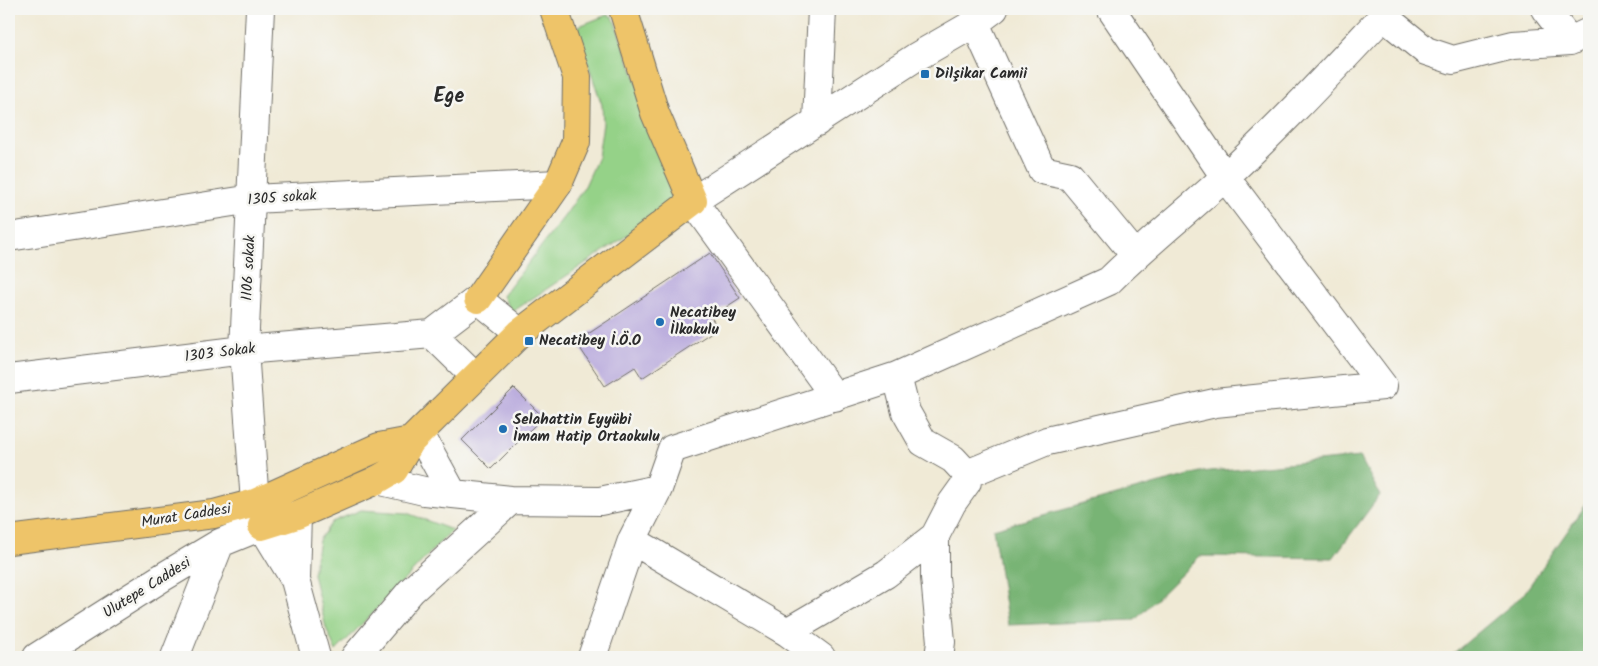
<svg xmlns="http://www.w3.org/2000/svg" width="1598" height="666" viewBox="0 0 1598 666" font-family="Kalam,sans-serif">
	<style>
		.green { fill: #95d288; stroke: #607e5a }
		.forest { fill: #78b474; stroke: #527050 }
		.building { fill: #bcaede }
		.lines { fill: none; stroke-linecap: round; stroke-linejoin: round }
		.minor-casing { stroke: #706e67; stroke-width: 30 }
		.major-casing { stroke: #706e67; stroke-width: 30 }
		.minor { stroke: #fff; stroke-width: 28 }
		.major { stroke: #eec469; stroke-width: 28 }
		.poi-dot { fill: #1f6fb2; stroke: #f6f6f2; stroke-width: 2 }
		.labels { text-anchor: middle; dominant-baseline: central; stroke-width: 5; stroke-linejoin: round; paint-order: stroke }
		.poi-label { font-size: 15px; font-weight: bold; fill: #2b2b2b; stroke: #f6f6f2; text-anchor: start }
		.street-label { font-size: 15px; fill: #2b2b2b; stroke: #f6f6f2 }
		.district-label { font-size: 20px; font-weight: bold; fill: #2b2b2b; stroke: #f6f6f2 }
	</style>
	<rect width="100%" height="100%" fill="#f6f6f2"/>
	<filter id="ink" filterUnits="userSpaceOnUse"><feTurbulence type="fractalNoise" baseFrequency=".02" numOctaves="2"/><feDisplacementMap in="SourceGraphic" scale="10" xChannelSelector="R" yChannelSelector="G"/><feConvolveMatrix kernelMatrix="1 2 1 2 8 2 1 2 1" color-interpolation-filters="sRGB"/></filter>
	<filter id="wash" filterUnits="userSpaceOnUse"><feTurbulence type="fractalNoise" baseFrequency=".0096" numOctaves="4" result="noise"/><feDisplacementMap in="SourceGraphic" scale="20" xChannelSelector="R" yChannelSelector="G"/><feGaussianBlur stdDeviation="1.12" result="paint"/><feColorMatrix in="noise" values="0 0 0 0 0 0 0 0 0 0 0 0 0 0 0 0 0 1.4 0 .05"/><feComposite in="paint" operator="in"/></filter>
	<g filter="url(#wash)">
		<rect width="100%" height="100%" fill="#f0ead6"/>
		<path class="green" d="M607 15 613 17 672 179V198L661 213 515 310H510L503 296 566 214 585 186 598 157 603 123 602 105 577 32 579 26Z
			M361 510 407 513 452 530 336 651 326 628 313 574 319 540 332 522Z"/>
		<path class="forest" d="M1360 457 1380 495 1333 558 1200 556 1135 620 1008 625 993 529 1200 472Z
			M1589 500V657H1449L1523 595Z"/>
		<g id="blocks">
			<path class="building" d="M710 253 740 298 711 317 718 328 642 378 635 367 605 386 576 342Z
				M514 388 543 417 491 469 462 440Z"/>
		</g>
	</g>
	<g filter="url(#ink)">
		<use href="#blocks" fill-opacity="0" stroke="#706e67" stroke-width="1"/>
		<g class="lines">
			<g class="minor-casing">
				<path id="minor" d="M260 9 244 350 255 503 262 526 295 580 316 657
					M1545 9 1570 41
					M1383 16 1426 51 1453 60 1513 45 1570 41 1589 32
					M975 23 1042 170 1070 176 1135 255
					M817 122 822 9
					M9 237 252 199 558 184
					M432 334 478 299 520 333
					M432 334 476 377
					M897 376 906 412 923 442 953 459 967 474V482L952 503 935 536V577L941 642 939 657
					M9 379 244 350 432 334
					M835 397 693 201 916 57 975 23 994 9
					M420 434 453 494
					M967 474 1047 441 1215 403 1383 386 1225 177 1111 9
					M377 480 424 491 511 500 600 501 658 489 672 449 897 376 1109 281C1146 244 1187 212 1225 177 1283 124 1336 66 1390 9
					M632 540 787 632 821 657
					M295 580 297 515
					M787 632 886 574 935 536
					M37 657 163 577 220 543 262 526
					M175 657 220 543
					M355 657 411 591 511 500
					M592 657 632 540 658 489"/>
			</g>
			<g class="major-casing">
				<path id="major" d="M478 299 558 184 576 142 577 77 554 9
					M262 526 297 515 377 480 394 470 411 441 520 333 693 201 655 113 623 9
					M9 540 214 514 255 503 379 447 411 441"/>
			</g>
			<use href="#minor" class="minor"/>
			<use href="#major" class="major"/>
		</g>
	</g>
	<g class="poi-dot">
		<rect x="920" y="69" width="10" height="10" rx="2.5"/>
		<circle cx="660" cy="322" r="5"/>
		<rect x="524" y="336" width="10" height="10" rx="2.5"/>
		<circle cx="503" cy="429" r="5"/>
	</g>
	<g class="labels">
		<g class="poi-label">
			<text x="935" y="74">Dilşikar Camii</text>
			<text x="670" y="313">Necatibey<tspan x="670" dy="17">İlkokulu</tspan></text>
			<text x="539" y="341">Necatibey İ.Ö.O</text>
			<text x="513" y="420">Selahattin Eyyübi<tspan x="513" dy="17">İmam Hatip Ortaokulu</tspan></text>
		</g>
		<g class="street-label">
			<text transform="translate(282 198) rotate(-4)">1305 sokak</text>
			<text transform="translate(249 268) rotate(-87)">1106 sokak</text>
			<text transform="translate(220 353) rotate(-7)">1303 Sokak</text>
			<text transform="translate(186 516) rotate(-9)">Murat Caddesi</text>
			<text transform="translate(147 588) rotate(-32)">Ulutepe Caddesi</text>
		</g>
		<g class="district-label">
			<text x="449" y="97">Ege</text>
		</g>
	</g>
	<rect width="1598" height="666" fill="none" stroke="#f6f6f2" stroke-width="30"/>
</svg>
